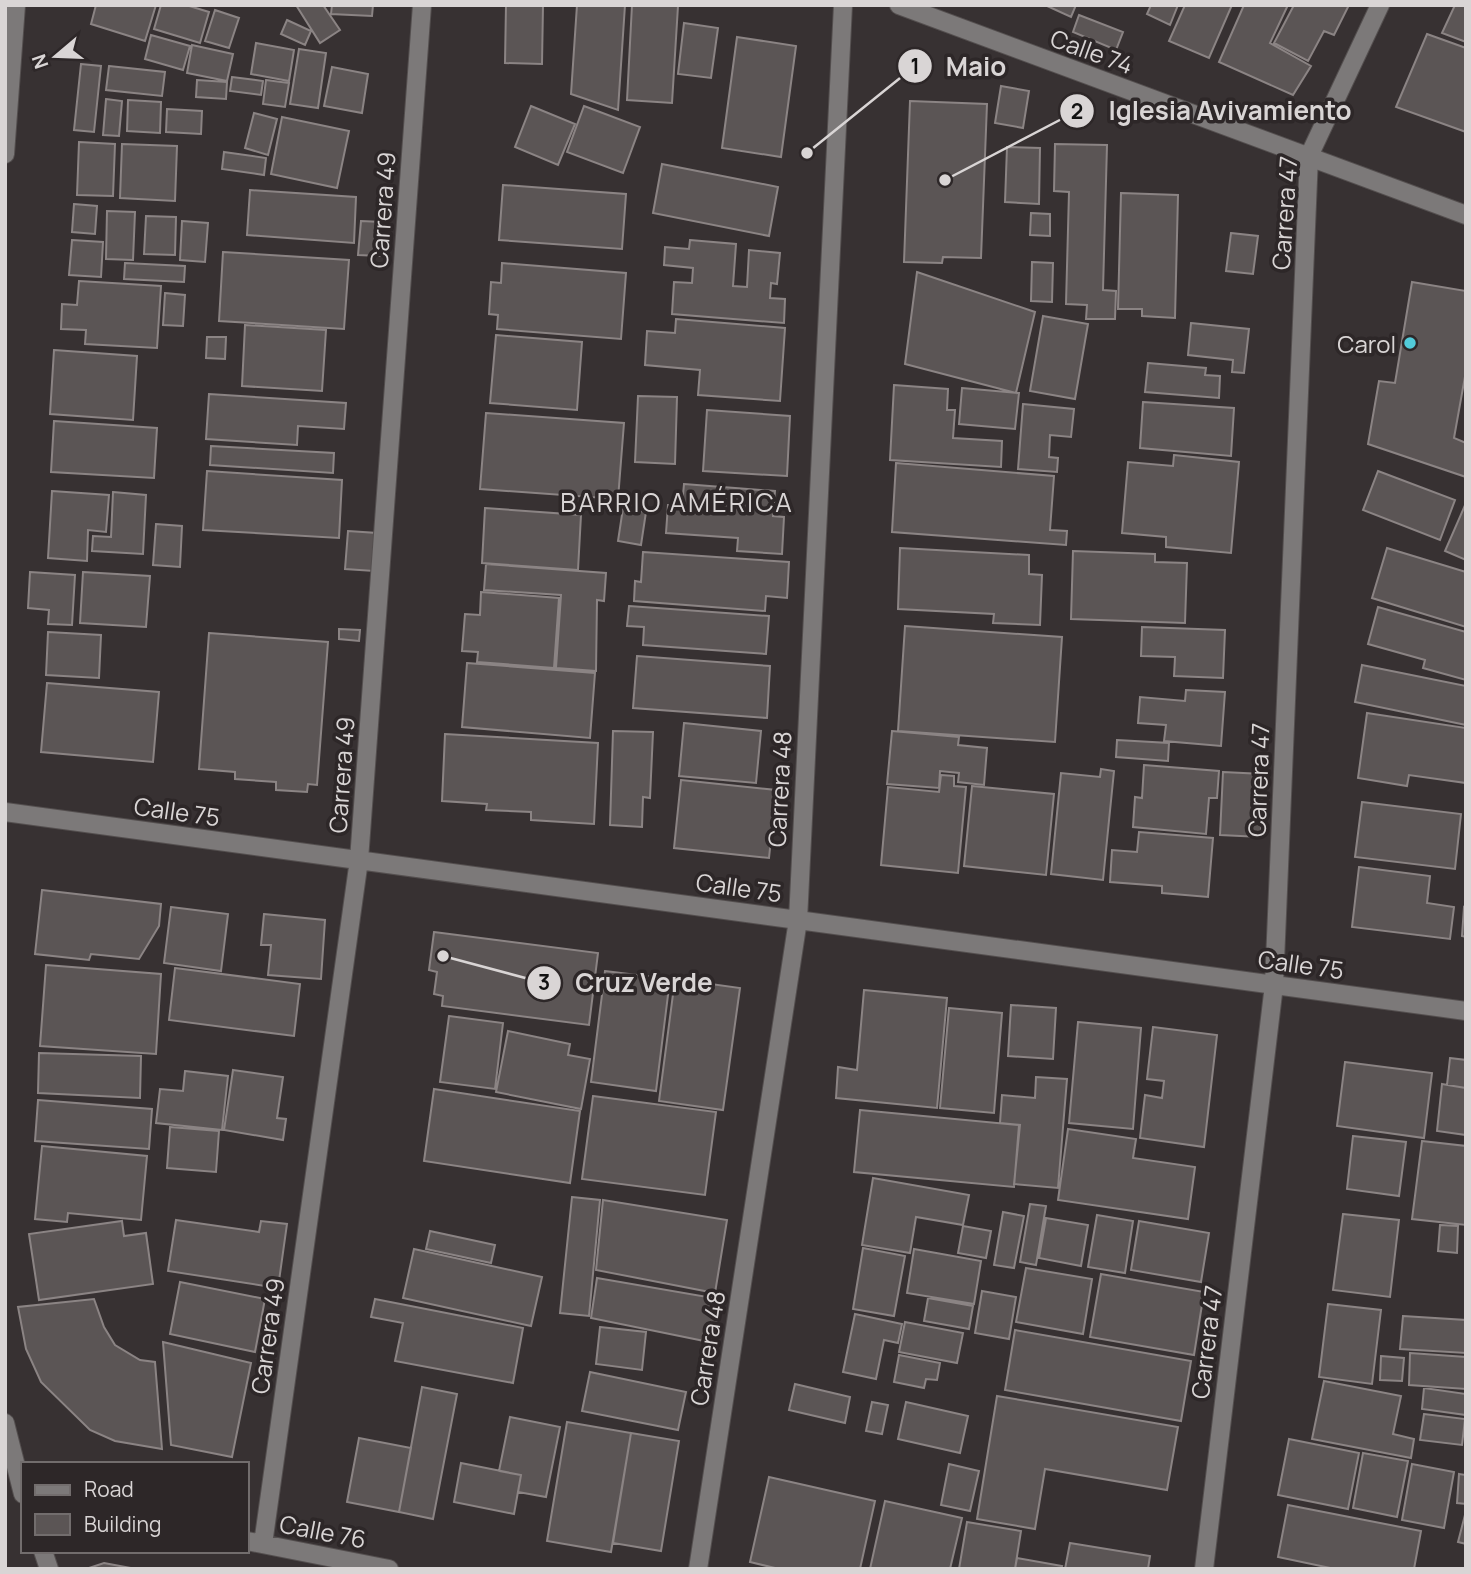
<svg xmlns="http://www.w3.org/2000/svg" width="1471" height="1574" viewBox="0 0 1471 1574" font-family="Manrope,sans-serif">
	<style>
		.building { fill: #5b5555; stroke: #8b8484; stroke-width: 2 }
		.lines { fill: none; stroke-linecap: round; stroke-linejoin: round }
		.minor-casing { stroke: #544f4f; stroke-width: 20 }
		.minor { stroke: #7c7979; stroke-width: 18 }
		.poi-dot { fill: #52cbd9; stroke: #2d2728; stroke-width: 2.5 }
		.labels { text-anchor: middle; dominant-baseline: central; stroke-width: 7; stroke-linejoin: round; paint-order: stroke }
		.street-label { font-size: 24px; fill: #d9d5d5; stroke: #2d2728 }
		.poi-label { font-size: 24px; fill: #d9d5d5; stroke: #2d2728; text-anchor: end }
		.neighbourhood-label { font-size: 26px; letter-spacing: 2px; fill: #d9d5d5; stroke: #2d2728 }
		.leader { fill: none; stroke: #d9d5d5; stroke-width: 2.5 }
		.callout-dot { fill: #d9d5d5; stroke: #2d2728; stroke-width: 2.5 }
		.mark-label { font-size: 21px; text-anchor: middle; font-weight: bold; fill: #111 }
		.callout-label { font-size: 26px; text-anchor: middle; font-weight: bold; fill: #d9d5d5; stroke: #2d2728; stroke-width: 7; stroke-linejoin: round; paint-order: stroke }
	</style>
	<rect width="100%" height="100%" fill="#373132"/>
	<path class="building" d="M96 5H156L145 41 91 24Z
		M161 5H186L209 12 200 43 154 29Z
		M296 5H323L340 30 320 43Z
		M332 5H373L372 16 331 14Z
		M506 5H543L542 64 505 63Z
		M577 5H625L618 110 571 94Z
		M632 5 678 6 672 103 627 100Z
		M1045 5H1076L1071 17Z
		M1151 5H1178L1170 25 1147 14Z
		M1185 5H1232L1209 58 1169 41Z
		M1244 5H1288L1270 43 1311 66 1293 95 1219 62Z
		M1294 5H1349L1334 35 1324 31 1308 61 1274 43Z
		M1455 5H1466V42L1442 33Z
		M215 10 239 18 229 48 205 41Z
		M1079 15 1123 32 1116 50 1073 32Z
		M287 20 311 31 305 45 281 34Z
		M684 23 718 28 711 78 678 74Z
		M1427 34 1466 48V132L1396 107Z
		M151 35 190 46 183 70 145 59Z
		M737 37 796 46 781 157 722 148Z
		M256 43 294 50 289 81 251 74Z
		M192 45 233 54 227 81 187 73Z
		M299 49 326 53 318 108 290 104Z
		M81 64 101 66 94 132 74 130Z
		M109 66 165 72 162 96 106 90Z
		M332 67 368 74 362 113 324 106Z
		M232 77 263 81 261 95 230 91Z
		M197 80 227 82 226 99 196 97Z
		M266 80 289 83 285 107 263 104Z
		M1001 86 1029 91 1023 128 995 123Z
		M106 99 122 101 119 136 103 135Z
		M128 100 161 102 160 133 127 131Z
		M910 101 987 104 981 258 943 257 942 263 904 262Z
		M531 106 575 124 558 165 515 147Z
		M584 106 640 127 623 173 567 152Z
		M167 109 202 111 201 134 166 132Z
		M254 113 277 119 268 155 245 148Z
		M282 117 349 131 337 188 271 174Z
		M79 142 115 144 113 196 77 195Z
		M122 144 177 146 175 201 120 198Z
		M1055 144 1107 145 1103 290 1116 291 1115 319H1086L1087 305 1066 304 1069 192 1054 191Z
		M1007 147 1040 148 1039 204 1005 202Z
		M224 152 266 158 264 175 222 169Z
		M662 164 778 187 769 236 653 213Z
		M503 185 626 194 622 249 499 240Z
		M250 190 356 197 354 243 247 235Z
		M1121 193 1178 195 1175 318 1142 316V309H1118Z
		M74 204 97 206 95 234 72 232Z
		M107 211 135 212 133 260 106 259Z
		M1031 213 1050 214V236L1030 235Z
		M146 216 176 217 175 255 144 254Z
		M182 221 208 223 205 262 180 260Z
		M361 221 382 222 380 256 358 255Z
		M1231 233 1258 236 1253 274 1226 271Z
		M72 240 103 242 101 277 69 275Z
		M690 240 736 244 733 286 747 287 749 250 780 253 777 284 771 283 770 298 785 299 784 323 672 314 674 282 692 283 693 268 664 265 665 247 689 249Z
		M223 252 349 260 344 329 219 321Z
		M1032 262 1053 263 1052 302 1031 301Z
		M125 263 185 266 184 282 124 279Z
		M502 263 626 273 621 339 497 329 498 315 489 314 491 282 501 283Z
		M917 272 1035 312 1016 393 905 364Z
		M79 281 161 286 157 348 85 344 86 330 61 329 62 304 77 305Z
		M1412 282 1466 291V371L1454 438 1466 443V477L1368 444 1379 381 1395 383Z
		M165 293 185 295 183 326 163 325Z
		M1043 316 1088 324 1075 399 1030 391Z
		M676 319 785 328 780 401 698 395 700 370 645 365 647 331 675 333Z
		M1191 323 1249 329 1244 373 1232 372 1233 360 1188 355Z
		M245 325 326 330 322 391 242 386Z
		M496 335 582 342 577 410 490 403Z
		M207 337H226L225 359 206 358Z
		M54 350 137 356 133 420 50 414Z
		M1148 363 1206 368 1205 375 1220 376 1219 398 1145 392Z
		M894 385 948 389 947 410H955L953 438 1002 441 1001 467 890 460Z
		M962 388 1019 393 1015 429 959 424Z
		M209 394 346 403 344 429 298 426 297 445 206 439Z
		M638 396 677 397 675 464 635 462Z
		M1143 402 1234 408 1231 456 1140 448Z
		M1023 404 1074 409 1071 437 1050 435 1049 457 1058 458 1057 472 1018 469Z
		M707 410 790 416 787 476 703 471Z
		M486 413 624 423 618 499 480 489Z
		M54 421 157 428 154 478 51 472Z
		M211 446 334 453 333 473 210 465Z
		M1174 455 1239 462 1231 553 1166 547V537L1122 533 1128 462 1173 466Z
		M896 463 1054 476 1050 530 1067 531 1066 545 892 532Z
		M207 471 342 480 339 538 203 530Z
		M1378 471 1455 500 1440 540 1363 510Z
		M684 484 775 491 773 516 784 517 782 554 737 551 738 538 666 533 668 505 682 506Z
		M52 491 109 495 106 532 88 530 87 561 48 558Z
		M113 492 146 495 143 554 92 551 93 536 111 537Z
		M1466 503V560L1445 551Z
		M485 508 581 515 578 570 482 563Z
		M623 508 646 512 641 545 618 541Z
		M156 524 182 526 180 567 153 565Z
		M348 531 377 533 374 571 345 569Z
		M900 548 1029 555V574L1042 575 1040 625 993 623 994 614 898 609Z
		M1387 548 1466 572V627L1372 598Z
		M1073 551 1155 554V562L1187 563 1185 623 1071 619Z
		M643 552 789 562 787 598 766 596 765 611 634 601 635 581 641 582Z
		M486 564 606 573 604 601 597 600 596 671 556 668 561 595 484 590Z
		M30 572 75 575 72 625 48 624 49 610 28 608Z
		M83 572 150 576 146 627 80 623Z
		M481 592 559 598 554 668 477 662 478 652 462 651 465 614 480 615Z
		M629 606 769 616 766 654 643 645 644 627 627 626Z
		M1378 607 1466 632V680L1423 668 1425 660 1368 644Z
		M905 626 1062 637 1055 742 898 731Z
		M1142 627 1225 630 1223 678 1174 676 1175 657 1141 656Z
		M339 629 360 630 359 641 339 639Z
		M48 632 101 635 99 678 46 675Z
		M209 633 328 642 317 785 308 784 307 792 276 790V782L235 779V772L199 769Z
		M637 656 770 666 767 718 633 708Z
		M467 663 595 673 590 738 462 727Z
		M1362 665 1466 686V725L1355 702Z
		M47 683 159 692 153 762 41 752Z
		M1186 690 1225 692 1221 746 1164 741 1166 725 1138 723 1140 697 1185 701Z
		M1367 713 1466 728V783L1409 775 1407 786 1358 778Z
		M684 723 761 731 756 783 679 776Z
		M613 731 653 732 650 798 643 797 642 827 610 825Z
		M892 731 959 737 958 745 987 748 984 785 958 782 959 773 940 771 939 788 887 784Z
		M445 734 598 743 594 824 531 820V812L486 810 487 804 442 801Z
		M1117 740 1169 743 1168 761 1116 757Z
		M1144 765 1219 771 1217 798H1209L1206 834 1133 827 1135 797 1142 798Z
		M1101 769 1114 771 1103 880 1051 874 1061 773 1100 777Z
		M1223 772 1263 774 1261 837 1220 835Z
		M941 775 954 776V786L966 787 958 873 881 865 888 787 939 792Z
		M681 780 776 790 769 858 674 848Z
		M972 786 1054 794 1046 875 964 866Z
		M1362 802 1461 814 1455 869 1355 857Z
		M1139 832 1213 838 1208 897 1162 893V886L1110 882 1112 850 1137 852Z
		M1359 867 1430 876 1427 903 1454 907 1450 939 1352 927Z
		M42 890 161 904 159 926 139 959 91 954 89 960 35 954Z
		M171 907 228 914 221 971 164 963Z
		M1464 907 1466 908V937L1462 936Z
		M264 914 325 920 321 979 268 975 271 945H261Z
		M434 932 598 953 589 1025 442 1006 443 996 434 994 437 972 429 970Z
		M46 965 161 974 156 1054 40 1046Z
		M175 968 300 984 294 1036 169 1020Z
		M605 971 670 979 656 1091 591 1082Z
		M675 979 740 988 723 1110 659 1101Z
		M864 990 947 998 937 1108 836 1098 838 1067 857 1070Z
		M1011 1005 1056 1008 1053 1059 1008 1056Z
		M949 1008 1002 1013 994 1113 940 1108Z
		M449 1016 503 1023 495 1089 440 1082Z
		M1078 1022 1141 1028 1133 1129 1069 1123Z
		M1153 1027 1217 1035 1204 1147 1140 1138 1145 1095 1162 1098 1164 1081 1147 1079Z
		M508 1031 570 1044 568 1055 590 1059 581 1109 496 1092Z
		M39 1053 141 1056 140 1098 38 1093Z
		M1450 1058 1466 1060V1088L1447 1085Z
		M1345 1062 1432 1073 1424 1138 1337 1126Z
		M233 1070 283 1077 277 1118 286 1119 283 1140 224 1130Z
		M185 1071 228 1076 222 1130 156 1123 160 1089 183 1091Z
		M1036 1077 1067 1079 1058 1188 1014 1184 1020 1125 1000 1123 1002 1095 1035 1098Z
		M1442 1084 1466 1088V1135L1437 1131Z
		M434 1089 580 1111 570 1183 424 1161Z
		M593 1096 716 1112 705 1195 582 1179Z
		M38 1100 152 1109 149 1149 35 1141Z
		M860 1110 1019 1125 1014 1187 854 1172Z
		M170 1127 219 1131 216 1172 167 1168Z
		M1068 1129 1136 1139 1133 1158 1195 1167 1188 1219 1058 1200Z
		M1353 1136 1406 1142 1399 1196 1347 1189Z
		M1422 1141 1466 1146V1225L1412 1219Z
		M42 1146 147 1156 141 1220 68 1213 67 1222 35 1219Z
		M873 1178 969 1195 963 1225 916 1217 910 1253 862 1245Z
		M572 1197 600 1200 589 1316 560 1313Z
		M603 1200 727 1220 715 1293 596 1270Z
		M1030 1204 1046 1206 1036 1265 1020 1262Z
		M1003 1212 1024 1216 1014 1268 994 1265Z
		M1343 1214 1399 1220 1390 1297 1333 1290Z
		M1097 1215 1133 1221 1125 1273 1088 1267Z
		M1046 1218 1088 1225 1081 1266 1039 1258Z
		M176 1220 259 1232 261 1221 287 1224 278 1288 168 1271Z
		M122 1221 124 1236 146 1233 153 1284 39 1300 29 1234Z
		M1139 1221 1209 1233 1201 1282 1131 1270Z
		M1440 1225 1458 1226 1457 1253 1438 1251Z
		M963 1226 991 1231 986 1258 958 1253Z
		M430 1231 495 1245 491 1263 426 1249Z
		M863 1248 905 1256 894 1316 853 1309Z
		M414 1249 542 1277 531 1326 403 1298Z
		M914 1249 981 1261 974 1304 907 1293Z
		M1026 1268 1092 1279 1083 1334 1016 1322Z
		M1101 1274 1204 1292 1194 1355 1090 1337Z
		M597 1278 719 1299 714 1343 591 1318Z
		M180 1282 265 1299 255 1352 170 1334Z
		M982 1291 1016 1297 1009 1339 975 1333Z
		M928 1298 973 1306 969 1329 924 1321Z
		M94 1299 104 1327 115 1345 140 1360 155 1362 162 1449 115 1441 90 1430 41 1382 26 1349 18 1307Z
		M375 1299 523 1328 513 1383 395 1361 403 1323 371 1317Z
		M1328 1304 1381 1310 1372 1384 1319 1377Z
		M855 1314 902 1324 898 1343 884 1340 876 1379 843 1372Z
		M1403 1316 1466 1320V1353L1400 1349Z
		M905 1322 963 1333 957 1363 899 1352Z
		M600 1327 646 1332 642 1370 596 1364Z
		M1015 1330 1191 1361 1181 1421 1005 1390Z
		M163 1342 251 1363 232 1457 171 1445Z
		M1410 1353 1466 1357V1389L1409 1385Z
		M899 1355 940 1363 937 1380 926 1379 924 1388 894 1382Z
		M1381 1356 1404 1358 1402 1381 1380 1380Z
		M590 1372 686 1392 678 1430 582 1411Z
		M1324 1381 1401 1396 1393 1434 1414 1439 1411 1458 1312 1439Z
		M795 1384 850 1397 845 1423 789 1410Z
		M422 1387 457 1394 433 1519 399 1512Z
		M1424 1388 1466 1394V1415L1422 1409Z
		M997 1396 1178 1427 1167 1490 1045 1469 1035 1529 977 1519Z
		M872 1402 888 1405 882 1434 866 1431Z
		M906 1402 968 1416 960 1453 898 1439Z
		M1424 1414 1465 1419 1462 1445 1420 1440Z
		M510 1417 560 1427 546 1497 518 1492 521 1475 499 1471Z
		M567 1422 631 1433 611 1552 547 1541Z
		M631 1433 679 1441 661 1551 613 1543Z
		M359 1438 411 1448 399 1512 347 1502Z
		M1289 1439 1359 1453 1348 1509 1278 1495Z
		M1363 1453 1408 1461 1397 1517 1353 1508Z
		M461 1463 521 1475 514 1514 454 1502Z
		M949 1464 979 1471 970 1511 941 1505Z
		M1412 1464 1454 1472 1444 1528 1402 1520Z
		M1459 1474 1466 1475V1504L1457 1503Z
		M769 1477 875 1501 860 1569H779L750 1562Z
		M885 1501 962 1518 950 1569H870Z
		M1288 1505 1421 1531 1414 1569H1335L1278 1557Z
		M1466 1511V1544L1458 1542Z
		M967 1522 1021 1531 1015 1569H959Z
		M1070 1543 1150 1556 1148 1569H1065Z
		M1017 1558 1062 1566 1061 1569H1015Z
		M104 1563 136 1569 89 1568Z"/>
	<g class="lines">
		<g class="minor-casing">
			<path id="minor" d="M899 5 1466 215
				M5 154 16 5
				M5 812 1466 1011
				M5 1423 23 1494
				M247 1541 389 1569
				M263 1544 359 860 422 5
				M43 1551 49 1569
				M698 1569 798 920 843 5
				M1204 1569 1274 985 1309 156 1380 5"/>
		</g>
		<use href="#minor" class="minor"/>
	</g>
	<circle class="poi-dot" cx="1410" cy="343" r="7"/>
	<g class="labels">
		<g class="street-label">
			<text transform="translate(1092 51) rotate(20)">Calle 74</text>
			<text transform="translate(382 210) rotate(-86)">Carrera 49</text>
			<text transform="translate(1284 213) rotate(-86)">Carrera 47</text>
			<text transform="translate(341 775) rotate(-86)">Carrera 49</text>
			<text transform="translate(1258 780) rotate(-88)">Carrera 47</text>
			<text transform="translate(779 789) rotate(-87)">Carrera 48</text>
			<text transform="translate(177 811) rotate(8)">Calle 75</text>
			<text transform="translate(739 887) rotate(8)">Calle 75</text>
			<text transform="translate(1301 964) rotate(8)">Calle 75</text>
			<text transform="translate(267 1336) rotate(-82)">Carrera 49</text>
			<text transform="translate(1206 1342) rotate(-83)">Carrera 47</text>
			<text transform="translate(707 1348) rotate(-81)">Carrera 48</text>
			<text transform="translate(323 1531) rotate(11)">Calle 76</text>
		</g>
		<g class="poi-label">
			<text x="1396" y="343">Carol</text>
		</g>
		<g class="neighbourhood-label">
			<text x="677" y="502">BARRIO AMÉRICA</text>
		</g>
	</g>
	<path class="leader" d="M807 153L915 66M945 180L1077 111M443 956L544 983"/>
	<g class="callout-dot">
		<circle cx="807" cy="153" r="7"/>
		<circle cx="945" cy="180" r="7"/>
		<circle cx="443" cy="956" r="7"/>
		<circle cx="915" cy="66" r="18"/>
		<circle cx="1077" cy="111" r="18"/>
		<circle cx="544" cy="983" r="18"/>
	</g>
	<g class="mark-label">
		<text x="915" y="74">1</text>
		<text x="1077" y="119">2</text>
		<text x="544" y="990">3</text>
	</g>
	<g class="callout-label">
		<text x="976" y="76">Maio</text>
		<text x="1230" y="120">Iglesia Avivamiento</text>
		<text x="644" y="992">Cruz Verde</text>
	</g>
	<rect width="1471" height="1574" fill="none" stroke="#d9d5d5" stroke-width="14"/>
	<rect x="21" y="1462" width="228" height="91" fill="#2d2728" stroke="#726d6d" stroke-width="2"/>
	<rect x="35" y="1485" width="35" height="10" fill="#7c7979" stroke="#726d6d" stroke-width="2"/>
	<text x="84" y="1497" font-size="21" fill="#d9d5d5">Road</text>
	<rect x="35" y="1514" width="35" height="21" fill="#5b5555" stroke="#726d6d" stroke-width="2"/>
	<text x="84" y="1532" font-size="21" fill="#d9d5d5">Building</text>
	<g transform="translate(56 56) rotate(251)" stroke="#2d2728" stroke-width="5" paint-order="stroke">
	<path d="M0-5L12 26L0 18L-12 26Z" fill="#d9d5d5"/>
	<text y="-10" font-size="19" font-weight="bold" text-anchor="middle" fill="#d9d5d5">N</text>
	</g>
</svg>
